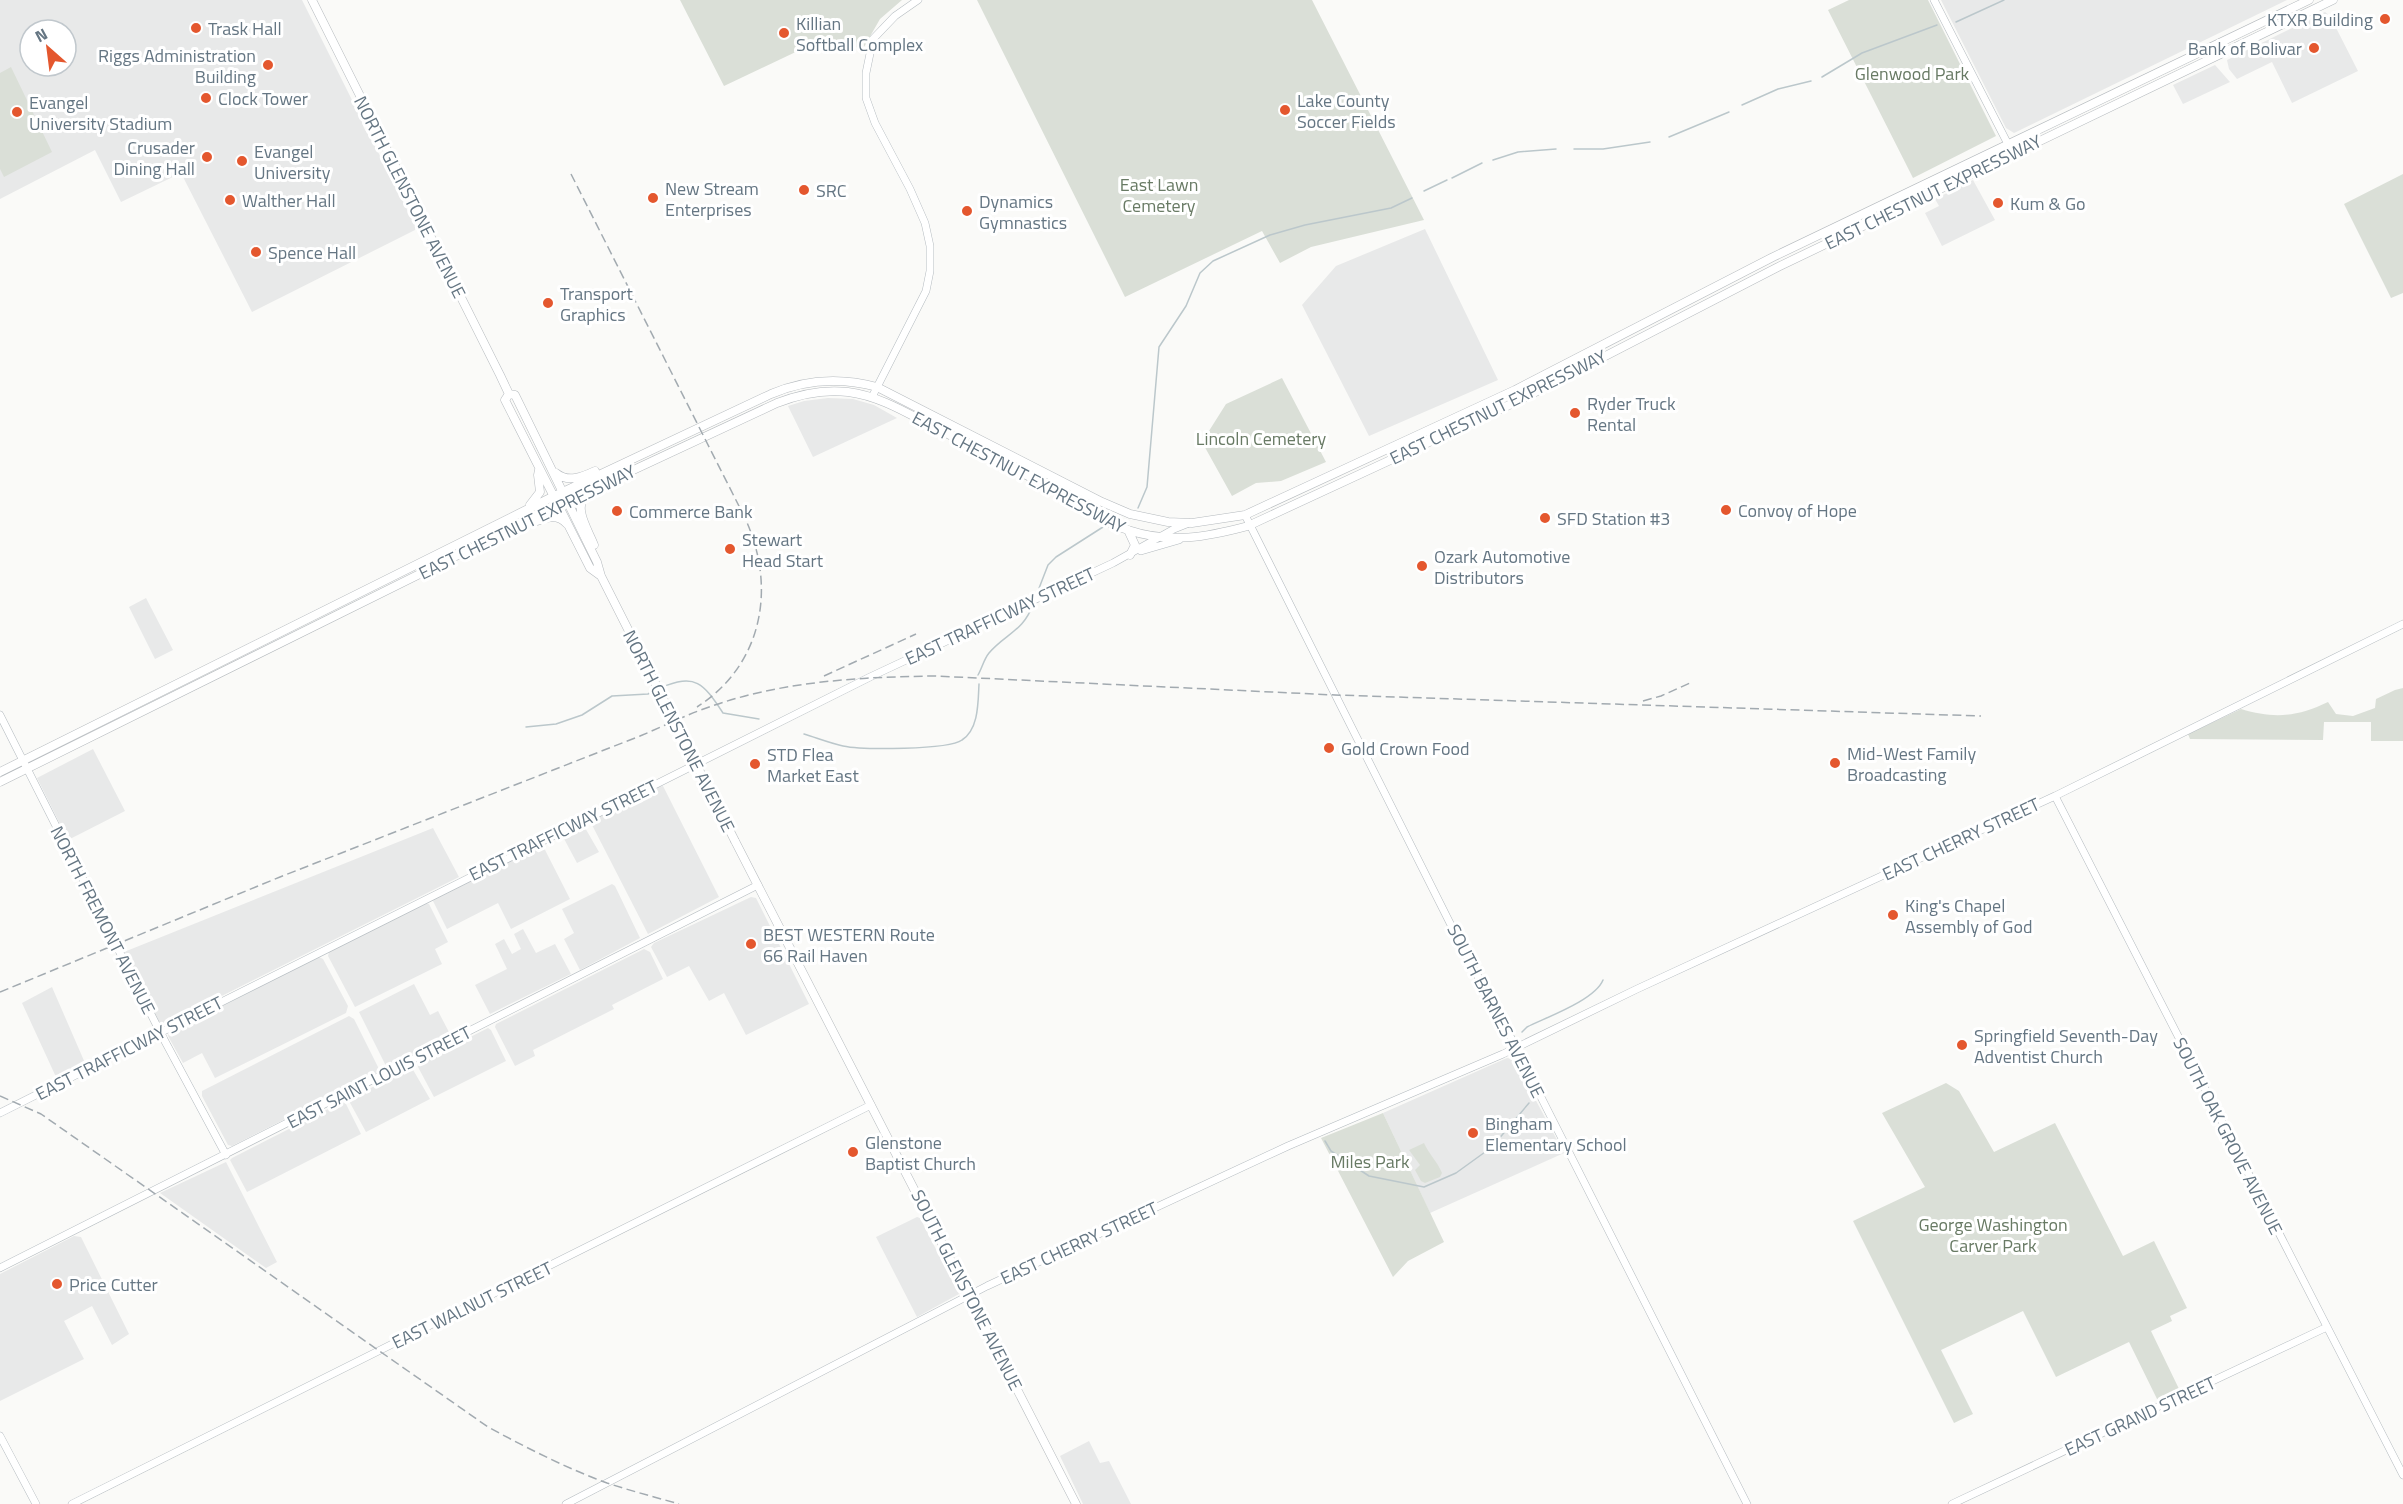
<svg xmlns="http://www.w3.org/2000/svg" width="2403" height="1504" viewBox="0 0 2403 1504" font-family="'Titillium Web',sans-serif">
	<style>
		.built { fill: #e8e9e9; fill-rule: evenodd }
		.green { fill: #dadfd7 }
		.lines { fill: none; stroke-linecap: round; stroke-linejoin: round }
		.stream { stroke: #bbc7cb; stroke-width: 1.5 }
		.secondary-casing { stroke: #b3babf; stroke-width: 8 }
		.primary-casing { stroke: #b5babe; stroke-width: 9 }
		.secondary { stroke: #fff; stroke-width: 7 }
		.primary { stroke: #fff; stroke-width: 8 }
		.rail { stroke: #a2aab0; stroke-width: 1.5; stroke-dasharray: 9 4.5; stroke-linecap: butt }
		.primary-bridge-casing { stroke: #b5babe; stroke-width: 9; stroke-linecap: butt }
		.primary-bridge { stroke: #fff; stroke-width: 8 }
		.poi-dot { fill: #e4572e; stroke: #fff; stroke-width: 2 }
		.labels { text-anchor: middle; dominant-baseline: central; stroke-width: 6; stroke-linejoin: round; paint-order: stroke }
		.poi-label { font-size: 18px; fill: #657683; stroke: #fff; text-anchor: start }
		.park-label { font-size: 18px; fill: #687a64; stroke: #fff }
		.street-label { font-size: 18px; fill: #657683; stroke: #fff }
	</style>
	<rect width="100%" height="100%" fill="#fafaf8"/>
	<path class="built" d="M0 0H302L361 118 364 128 375 146 415 225V230L252 312 181 173 121 202 95 150 0 199ZM30 30H66V66H30Z
		M1941 0H2287L2014 133 2006 128Z
		M2325 12 2330 16 2358 71 2292 103 2272 62 2237 79 2229 69 2227 60Z
		M2215 65 2230 82 2183 104 2173 85Z
		M1973 180 1995 220 1942 246 1925 213 1939 206 1935 199Z
		M1425 229 1498 380 1369 436 1302 305 1336 266Z
		M828 398 853 399 874 405 897 418 813 457 788 406 804 401Z
		M146 598 173 650 155 659 129 607Z
		M93 749 125 811 68 840 37 778Z
		M663 786 719 897 648 934 590 821 657 787Z
		M581 825 584 826 599 852 577 863 562 835Z
		M433 828 459 877 164 1025 159 1023 124 952Z
		M542 844 570 899 511 929 498 903 447 929 433 901 434 899Z
		M612 884 615 886 640 938 580 970 564 939 574 933 562 909Z
		M751 897 756 898 809 1004 746 1035 724 993 709 1001 689 966 667 977 651 947 654 943Z
		M426 903 429 904 448 942 435 949 442 964 355 1007 328 956 329 952Z
		M523 929 536 953 555 944 571 974 490 1014 475 985 507 969 495 944 504 939 512 954 521 949 514 934Z
		M644 949 650 952 663 979 612 1005 614 1009 533 1050 535 1056 515 1066 495 1027 496 1024Z
		M319 957 323 959 348 1006 346 1013 215 1078 202 1053 183 1063 168 1036 169 1033Z
		M414 984 430 1015 438 1011 451 1036 387 1068 359 1012Z
		M52 987 85 1063 56 1077 22 1003Z
		M349 1016 354 1019 380 1071 232 1146 228 1145 202 1096V1091Z
		M488 1028 491 1030 506 1061 434 1097 418 1067 419 1063Z
		M1507 1058 1512 1059 1518 1067 1564 1153 1430 1213 1383 1113Z
		M412 1068 430 1099 366 1132 349 1101 350 1098Z
		M342 1102 346 1104 361 1134 247 1192 230 1160 232 1158Z
		M226 1162 277 1262 266 1268 160 1193Z
		M917 1217 920 1218 959 1294 917 1317 876 1237Z
		M74 1236 81 1237 129 1334 112 1345 92 1306 64 1321 84 1359 0 1401V1274Z
		M1089 1441 1100 1463 1109 1461 1131 1504H1083L1060 1456Z"/>
	<path class="green" d="M680 0H902L880 19 864 47 802 49 724 86Z
		M977 0H1312L1424 220 1311 247 1280 263 1262 231 1125 297Z
		M1849 0H1928L1996 136 1913 178 1828 10Z
		M11 67 52 152 4 177 0 169V73Z
		M2403 174V293L2391 298 2344 204Z
		M1282 378 1326 462 1281 481 1256 483 1232 496 1202 442 1226 404Z
		M2403 688V741H2371V722H2324L2323 740 2190 739 2188 734 2241 709C2274 719 2297 717 2328 702L2336 714 2353 716 2375 708 2376 699 2395 690Z
		M1946 1083 1959 1091 1994 1152 2055 1123 2123 1256 2154 1241 2187 1308 2170 1316 2172 1321 2151 1331 2180 1391 2158 1401 2129 1342 2056 1377 2023 1311 1941 1350 1973 1414 1954 1423 1853 1221 1925 1187 1882 1113Z
		M1383 1113 1444 1242 1408 1261 1393 1277 1321 1138Z
		M1424 1143C1429 1154 1437 1161 1442 1173L1440 1177 1425 1183 1421 1181 1415 1170 1420 1165 1409 1150Z"/>
	<g class="lines">
		<path class="stream" d="M1956 22 2004 0
			M1822 77 1862 53 1937 25
			M1742 105 1778 89 1811 81
			M1669 137 1729 112
			M1574 149H1603L1650 142
			M1493 160 1518 152 1556 149
			M1452 178 1482 163
			M1424 191 1447 180
			M1138 508 1147 487 1159 347 1186 306 1200 273 1213 261 1270 235 1305 225 1391 208 1412 198
			M1036 596 1048 565 1056 557 1103 527
			M978 675C982 668 984 659 989 653 1005 634 1024 631 1033 604
			M660 688C696 673 703 683 723 713L759 719
			M526 727 556 724 582 715 612 696 648 694 655 690
			M804 734C817 738 830 743 843 746 862 750 948 750 962 740 979 729 978 702 979 684
			M1522 1032 1527 1027C1547 1017 1595 1000 1603 980
			M1325 1141 1331 1151 1369 1176 1424 1187 1456 1173 1492 1147 1529 1103"/>
		<g class="secondary-casing">
			<path id="secondary" d="M1934 0 2013 154
				M872 397 926 291 930 271V246L925 223 910 189 875 123 866 98V73L873 39 895 16 918 0
				M1245 515 1464 951 1503 1022 1747 1504
				M1141 551 1179 540
				M0 715 160 1032 226 1155
				M2055 796 2403 1475
				M0 1113 870 677 1113 563 1174 529 1189 523
				M0 1268 758 885
				M0 1436 36 1504
				M72 1504 871 1105
				M566 1504 987 1286 1288 1146 1503 1054 1637 989 2055 796 2403 624
				M1952 1504 2327 1327"/>
		</g>
		<g class="primary-casing">
			<path id="primary" d="M312 0 500 375 509 394 505 400 590 568 601 576
				M509 394 515 395 597 562 601 576 641 655
				M556 473C568 483 582 477 595 471
				M587 493C572 507 588 529 594 545
				M530 505 540 492 538 475 539 470
				M537 521C548 517 558 514 567 524
				M1128 530 1135 545 1130 555
				M0 772 554 496 771 394C806 379 840 377 877 387L1102 502 1130 514 1168 522 1192 523 1245 515 1515 390 1773 257 2309 0
				M0 782 567 501 777 403C800 394 823 389 848 392 881 396 910 415 940 430 980 451 1021 471 1060 494 1082 506 1104 523 1128 530 1170 544 1207 537 1248 526L1520 400 1778 267 2333 0
				M735 841 1076 1504"/>
		</g>
		<use href="#secondary" class="secondary"/>
		<use href="#primary" class="primary"/>
		<path class="rail" d="M571 174 744 516C777 585 764 664 697 707
			M824 676 916 634
			M1643 701 1661 696 1690 683
			M0 992 280 877 640 736C664 726 688 714 712 706 784 681 860 677 935 676L1335 695 1981 716
			M0 1096 41 1114 488 1427C527 1448 566 1468 607 1483 631 1491 655 1497 679 1504"/>
		<g class="primary-bridge-casing">
			<path id="primary-bridge" d="M641 655 735 841"/>
		</g>
		<use href="#primary-bridge" class="primary-bridge"/>
	</g>
	<g class="poi-dot">
		<circle cx="2385" cy="19" r="6"/>
		<circle cx="196" cy="28" r="6"/>
		<circle cx="784" cy="33" r="6"/>
		<circle cx="2314" cy="48" r="6"/>
		<circle cx="268" cy="65" r="6"/>
		<circle cx="206" cy="98" r="6"/>
		<circle cx="1285" cy="110" r="6"/>
		<circle cx="17" cy="112" r="6"/>
		<circle cx="207" cy="157" r="6"/>
		<circle cx="242" cy="161" r="6"/>
		<circle cx="804" cy="190" r="6"/>
		<circle cx="653" cy="198" r="6"/>
		<circle cx="230" cy="200" r="6"/>
		<circle cx="1998" cy="203" r="6"/>
		<circle cx="967" cy="211" r="6"/>
		<circle cx="256" cy="252" r="6"/>
		<circle cx="548" cy="303" r="6"/>
		<circle cx="1575" cy="413" r="6"/>
		<circle cx="1726" cy="510" r="6"/>
		<circle cx="617" cy="511" r="6"/>
		<circle cx="1545" cy="518" r="6"/>
		<circle cx="730" cy="549" r="6"/>
		<circle cx="1422" cy="566" r="6"/>
		<circle cx="1329" cy="748" r="6"/>
		<circle cx="1835" cy="763" r="6"/>
		<circle cx="755" cy="764" r="6"/>
		<circle cx="1893" cy="915" r="6"/>
		<circle cx="751" cy="944" r="6"/>
		<circle cx="1962" cy="1045" r="6"/>
		<circle cx="1473" cy="1133" r="6"/>
		<circle cx="853" cy="1152" r="6"/>
		<circle cx="57" cy="1284" r="6"/>
	</g>
	<g class="labels">
		<g class="poi-label">
			<text x="2373" y="19" text-anchor="end">KTXR Building</text>
			<text x="796" y="23">Killian<tspan x="796" dy="21">Softball Complex</tspan></text>
			<text x="208" y="28">Trask Hall</text>
			<text x="2302" y="48" text-anchor="end">Bank of Bolivar</text>
			<text x="256" y="55" text-anchor="end">Riggs Administration<tspan x="256" dy="21">Building</tspan></text>
			<text x="218" y="98">Clock Tower</text>
			<text x="1297" y="100">Lake County<tspan x="1297" dy="21">Soccer Fields</tspan></text>
			<text x="29" y="102">Evangel<tspan x="29" dy="21">University Stadium</tspan></text>
			<text x="195" y="147" text-anchor="end">Crusader<tspan x="195" dy="21">Dining Hall</tspan></text>
			<text x="254" y="151">Evangel<tspan x="254" dy="21">University</tspan></text>
			<text x="665" y="188">New Stream<tspan x="665" dy="21">Enterprises</tspan></text>
			<text x="816" y="190">SRC</text>
			<text x="242" y="200">Walther Hall</text>
			<text x="979" y="201">Dynamics<tspan x="979" dy="21">Gymnastics</tspan></text>
			<text x="2010" y="203">Kum &amp; Go</text>
			<text x="268" y="252">Spence Hall</text>
			<text x="560" y="293">Transport<tspan x="560" dy="21">Graphics</tspan></text>
			<text x="1587" y="403">Ryder Truck<tspan x="1587" dy="21">Rental</tspan></text>
			<text x="1738" y="510">Convoy of Hope</text>
			<text x="629" y="511">Commerce Bank</text>
			<text x="1557" y="518">SFD Station #3</text>
			<text x="742" y="539">Stewart<tspan x="742" dy="21">Head Start</tspan></text>
			<text x="1434" y="556">Ozark Automotive<tspan x="1434" dy="21">Distributors</tspan></text>
			<text x="1341" y="748">Gold Crown Food</text>
			<text x="1847" y="753">Mid-West Family<tspan x="1847" dy="21">Broadcasting</tspan></text>
			<text x="767" y="754">STD Flea<tspan x="767" dy="21">Market East</tspan></text>
			<text x="1905" y="905">King's Chapel<tspan x="1905" dy="21">Assembly of God</tspan></text>
			<text x="763" y="934">BEST WESTERN Route<tspan x="763" dy="21">66 Rail Haven</tspan></text>
			<text x="1974" y="1035">Springfield Seventh-Day<tspan x="1974" dy="21">Adventist Church</tspan></text>
			<text x="1485" y="1123">Bingham<tspan x="1485" dy="21">Elementary School</tspan></text>
			<text x="865" y="1142">Glenstone<tspan x="865" dy="21">Baptist Church</tspan></text>
			<text x="69" y="1284">Price Cutter</text>
		</g>
		<g class="park-label">
			<text x="1912" y="73">Glenwood Park</text>
			<text x="1159" y="184">East Lawn<tspan x="1159" dy="21">Cemetery</tspan></text>
			<text x="1261" y="438">Lincoln Cemetery</text>
			<text x="1370" y="1161">Miles Park</text>
			<text x="1993" y="1224">George Washington<tspan x="1993" dy="21">Carver Park</tspan></text>
		</g>
		<g class="street-label">
			<text transform="translate(1933 192) rotate(-26)">EAST CHESTNUT EXPRESSWAY</text>
			<text transform="translate(410 197) rotate(63)">NORTH GLENSTONE AVENUE</text>
			<text transform="translate(1498 407) rotate(-26)">EAST CHESTNUT EXPRESSWAY</text>
			<text transform="translate(1019 472) rotate(28)">EAST CHESTNUT EXPRESSWAY</text>
			<text transform="translate(527 522) rotate(-26)">EAST CHESTNUT EXPRESSWAY</text>
			<text transform="translate(1000 616) rotate(-25)">EAST TRAFFICWAY STREET</text>
			<text transform="translate(679 731) rotate(63)">NORTH GLENSTONE AVENUE</text>
			<text transform="translate(563 830) rotate(-26)">EAST TRAFFICWAY STREET</text>
			<text transform="translate(1961 839) rotate(-25)">EAST CHERRY STREET</text>
			<text transform="translate(103 920) rotate(63)">NORTH FREMONT AVENUE</text>
			<text transform="translate(1496 1011) rotate(63)">SOUTH BARNES AVENUE</text>
			<text transform="translate(129 1048) rotate(-27)">EAST TRAFFICWAY STREET</text>
			<text transform="translate(379 1077) rotate(-27)">EAST SAINT LOUIS STREET</text>
			<text transform="translate(2228 1136) rotate(63)">SOUTH OAK GROVE AVENUE</text>
			<text transform="translate(1079 1243) rotate(-25)">EAST CHERRY STREET</text>
			<text transform="translate(967 1290) rotate(63)">SOUTH GLENSTONE AVENUE</text>
			<text transform="translate(472 1305) rotate(-26)">EAST WALNUT STREET</text>
			<text transform="translate(2140 1416) rotate(-25)">EAST GRAND STREET</text>
		</g>
	</g>
	<g transform="translate(48 48) rotate(332)"><circle r="28" fill="#ffffff" stroke="#c1c8cd" stroke-width="1.5"/>
	<path d="M0-4.5L10 22L0 15L-10 22Z" fill="#e4572e"/>
	<text y="-9" font-size="16" font-weight="bold" text-anchor="middle" fill="#657683">N</text>
	</g>
</svg>
